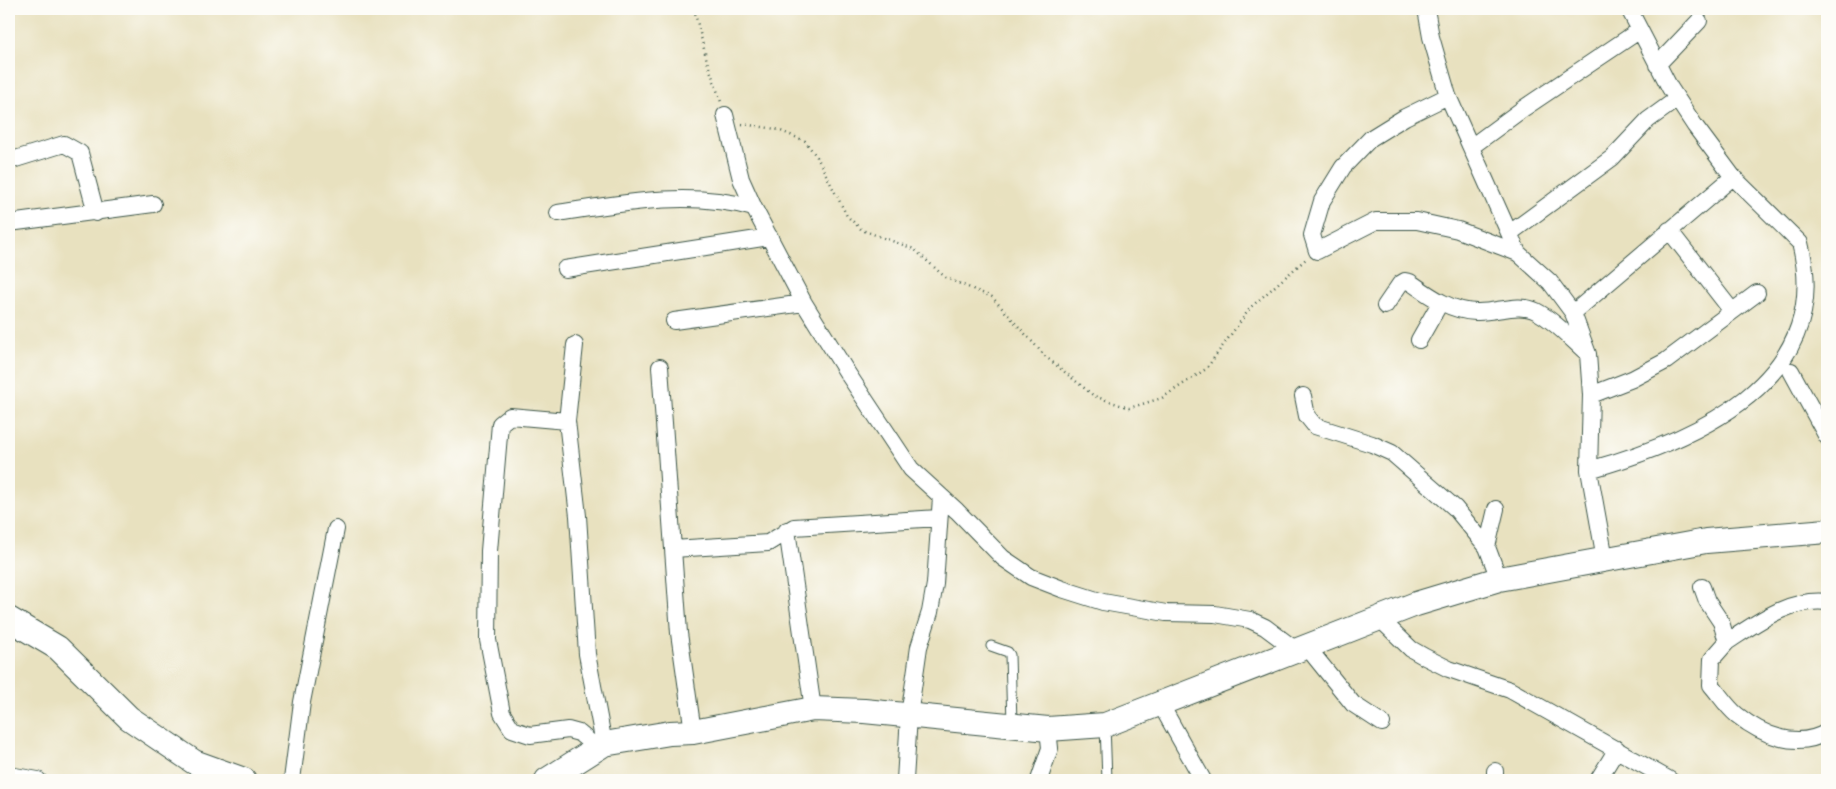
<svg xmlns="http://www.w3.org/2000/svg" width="1836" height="789" viewBox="0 0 1836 789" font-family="'Patrick Hand',sans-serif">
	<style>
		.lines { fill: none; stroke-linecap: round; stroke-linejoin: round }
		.lane-casing { stroke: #3d5649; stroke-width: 11 }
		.street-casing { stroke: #3d5649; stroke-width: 18 }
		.secondary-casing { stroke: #3d5649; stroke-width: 26 }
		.path { stroke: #3d5649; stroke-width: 2.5; stroke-dasharray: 1 4; stroke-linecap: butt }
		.lane { stroke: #fff; stroke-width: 9 }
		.street { stroke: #fff; stroke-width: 16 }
		.secondary { stroke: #fff; stroke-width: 24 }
	</style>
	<rect width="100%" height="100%" fill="#fdfcf7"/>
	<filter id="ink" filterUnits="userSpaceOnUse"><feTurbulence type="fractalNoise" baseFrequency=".02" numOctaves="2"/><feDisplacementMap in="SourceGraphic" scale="10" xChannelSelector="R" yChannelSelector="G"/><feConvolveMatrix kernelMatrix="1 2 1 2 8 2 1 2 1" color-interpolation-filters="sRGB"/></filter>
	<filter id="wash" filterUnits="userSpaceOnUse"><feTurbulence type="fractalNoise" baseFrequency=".0096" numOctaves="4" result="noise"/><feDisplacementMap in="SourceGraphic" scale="20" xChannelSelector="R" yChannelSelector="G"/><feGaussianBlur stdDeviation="1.12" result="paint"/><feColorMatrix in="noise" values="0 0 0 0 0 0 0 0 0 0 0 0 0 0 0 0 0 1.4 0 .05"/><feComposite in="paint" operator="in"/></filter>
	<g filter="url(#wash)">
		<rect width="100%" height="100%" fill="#e8e1bf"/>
	</g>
	<g filter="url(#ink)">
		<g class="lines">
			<g class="lane-casing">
				<path id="lane" d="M991 646 1008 652 1010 655 1012 723
					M1105 725 1107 780"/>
			</g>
			<g class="street-casing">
				<path id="street" d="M1426 9 1431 37 1448 96 1518 253
					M1657 65 1699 21
					M1448 96 1405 117 1371 138 1343 167 1322 201 1312 235 1317 251 1376 221H1417L1458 230 1518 253 1550 282 1573 313 1588 354 1591 395 1589 470 1605 559
					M725 115 741 179 754 208 804 303 848 374 911 469 957 511 1003 558 1031 577 1062 589 1103 602 1166 613 1215 614 1250 620 1265 627 1297 651
					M1471 147 1524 108 1640 30
					M9 161 64 144 80 153 96 213
					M558 213C623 203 689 190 754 208
					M9 223 153 204
					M1669 230 1732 311
					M1510 233 1612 158 1648 120 1677 99
					M565 269 770 237
					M1385 306 1400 284 1405 281 1410 282C1430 296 1450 311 1476 312 1496 313 1518 302 1536 311 1555 321 1571 339 1587 353
					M1573 313 1733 177 1695 126 1670 88 1629 9
					M674 321 804 303
					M1419 340 1440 303
					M575 345 567 421 578 516 587 654 604 744
					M660 367 679 633 693 732
					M1791 371 1827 437
					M1591 395 1632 379 1666 361 1757 293
					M1303 396 1307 416 1315 426 1372 444 1392 453 1455 508 1487 547 1499 579
					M567 421 510 416 500 424 489 551 488 640 502 713 512 729 530 735 568 730 579 733 597 748
					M1589 470C1689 442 1836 383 1800 243L1733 177
					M787 530 813 709
					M1487 547 1496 509
					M673 549 768 543 794 527 939 518
					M1702 587 1707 601 1721 622 1727 642 1712 659 1711 685C1719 694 1727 707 1737 715 1762 735 1797 750 1827 732
					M1379 618 1411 649 1425 657 1449 669 1510 690 1670 780
					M1727 642C1758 622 1789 598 1827 602
					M1307 647 1353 704 1382 723
					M1161 705 1203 780
					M9 775 38 780
					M292 780 302 702 336 529
					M905 780 909 716 919 647 930 612 935 584 941 497
					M1039 780 1050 748 1048 729
					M1495 780V771
					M1598 780 1617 749"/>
			</g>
			<g class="secondary-casing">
				<path id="secondary" d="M9 619 58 648 129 718 194 762 244 780
					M547 780 604 744 670 733 693 732 813 709 864 711 1048 729 1105 725 1416 604 1499 579 1706 541 1827 531"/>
			</g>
			<path class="path" d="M694 9 707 61 721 102
				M742 124 776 129 805 141 817 157 847 216 862 230 914 249 946 278 992 297 1045 356 1094 396 1129 408 1162 398 1206 369 1251 307 1306 259"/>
			<use href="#lane" class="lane"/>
			<use href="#street" class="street"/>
			<use href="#secondary" class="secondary"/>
		</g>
	</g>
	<rect width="1836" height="789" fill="none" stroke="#fdfcf7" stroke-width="30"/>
</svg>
